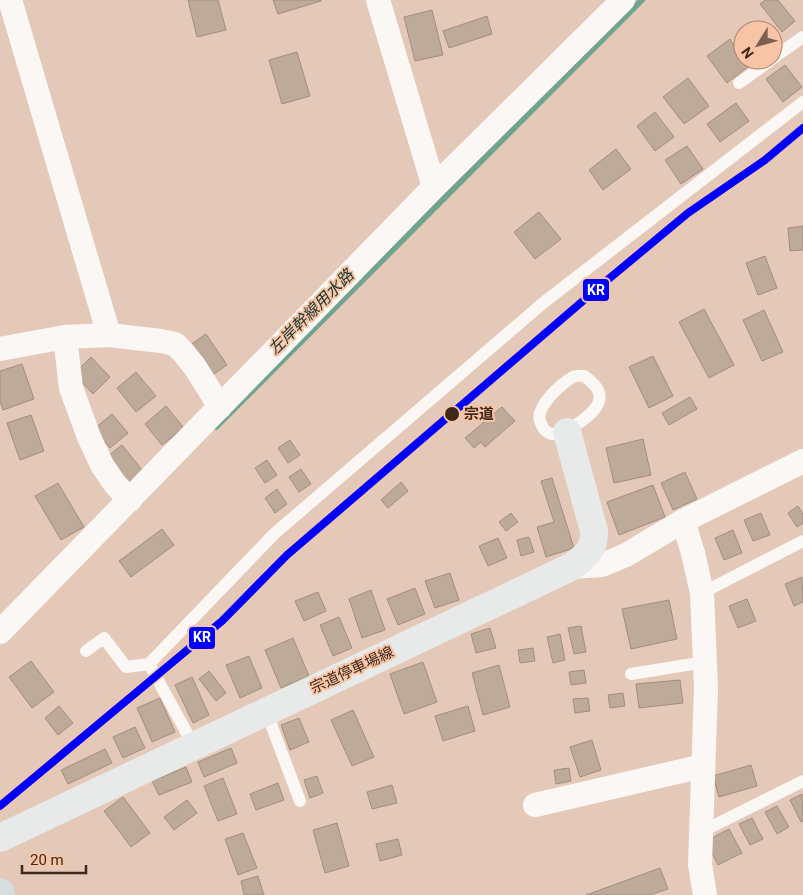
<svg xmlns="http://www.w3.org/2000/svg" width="803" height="895" viewBox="0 0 803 895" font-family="Roboto,'Noto Sans JP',sans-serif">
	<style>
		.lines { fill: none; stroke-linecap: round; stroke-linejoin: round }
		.stream { stroke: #71a38f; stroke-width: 6 }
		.building { fill: #beaa98; stroke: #a28e7c }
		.service { stroke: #fbf7f4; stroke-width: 12 }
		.minor { stroke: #fbf7f4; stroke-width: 24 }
		.secondary { stroke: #e8e9e9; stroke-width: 28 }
		.primary { stroke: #d6ddde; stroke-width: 28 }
		.rail-1-casing { stroke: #f7c5a6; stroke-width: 11 }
		.rail-1 { stroke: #00f; stroke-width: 8 }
		.stop-dot { fill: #402819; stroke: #f7c5a6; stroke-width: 2 }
		.labels { text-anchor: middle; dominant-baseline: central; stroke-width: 4; stroke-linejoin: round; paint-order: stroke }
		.stop-label { font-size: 15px; font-weight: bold; fill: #402819; stroke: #f7c5a6; text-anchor: start }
		.street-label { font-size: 15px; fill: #402819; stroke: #f7c5a6 }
		.water-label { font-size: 16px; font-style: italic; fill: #203a32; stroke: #f7c5a6 }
		.line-badge { stroke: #f7c5a6; stroke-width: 2 }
		.badge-label { font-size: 14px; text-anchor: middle; font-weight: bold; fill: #fff }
	</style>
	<rect width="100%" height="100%" fill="#e5c9b8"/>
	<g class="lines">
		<path class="stream" d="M216 427 642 0"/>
	</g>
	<path class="building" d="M188 0H218L226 30 197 37Z
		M273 0H321V1L278 14Z
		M765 0H778L795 21 782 32 760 4Z
		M432 10 443 55 415 61 404 17Z
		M487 16 492 34 449 48 443 31Z
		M730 39 743 60 749 66 727 83 707 56Z
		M297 52 310 96 282 104 269 60Z
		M785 65 802 87 783 102 766 79Z
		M688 78 709 106 684 124 663 97Z
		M736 103 749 121 720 142 707 124Z
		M655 112 674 137 655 151 637 126Z
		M687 146 703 169 681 184 665 160Z
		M616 149 631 169 603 190 589 170Z
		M539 212 561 239 535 259 514 232Z
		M803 226V250L790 251 788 228Z
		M765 256 777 288 758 295 746 263Z
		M704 309 734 365 709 378 679 322Z
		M764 310 783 352 762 361 743 320Z
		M206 334 227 365 208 378 187 347Z
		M653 356 673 396 649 408 629 367Z
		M91 357 110 377 93 394 74 374Z
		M22 364 34 399 3 410 0 401V371Z
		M136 372 156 396 136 412 117 388Z
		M690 397 697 409 669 425 662 413Z
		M166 406 184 428 162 445 145 424Z
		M502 407 515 421 485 447 481 442 474 448 465 438Z
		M112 414 128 433 110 448 94 429Z
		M31 415 44 451 20 460 7 423Z
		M643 439 651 475 614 483 606 448Z
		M290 440 300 455 288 463 278 448Z
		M122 445 143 471 128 483 107 457Z
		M267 460 277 475 265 483 255 468Z
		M301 469 311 484 299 492 289 477Z
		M685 472 697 499 673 510 661 483Z
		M552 478 574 548 546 557 537 527 554 522 541 481Z
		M401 482 408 491 388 508 381 500Z
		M58 483 84 527 61 540 35 496Z
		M653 485 665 517 619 535 607 502Z
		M277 489 287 504 275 513 265 498Z
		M798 506 803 514V523L797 527 788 513Z
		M511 513 518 522 506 531 499 522Z
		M761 513 770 535 753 541 744 520Z
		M162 529 174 545 131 577 119 561Z
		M733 530 742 553 724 560 715 538Z
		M529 537 534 552 521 556 517 540Z
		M498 538 507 558 488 566 479 546Z
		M450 573 459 600 435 608 425 581Z
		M802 577 803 602 794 606 785 584Z
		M415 588 425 614 398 625 387 599Z
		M371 590 385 630 362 638 349 599Z
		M318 592 326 611 304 621 295 601Z
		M747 599 756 621 738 628 729 606Z
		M669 600 677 639 631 649 622 609Z
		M339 617 352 648 333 656 320 625Z
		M581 626 586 652 574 654 568 628Z
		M490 628 496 648 476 653 471 634Z
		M560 634 565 660 553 663 547 637Z
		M293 638 309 676 281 688 265 650Z
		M533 648 535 661 520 663 518 650Z
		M249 656 262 688 240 698 226 665Z
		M31 661 54 692 32 708 9 677Z
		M423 662 437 702 404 714 390 674Z
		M499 665 510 707 483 715 472 673Z
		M584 670 586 683 571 685 569 672Z
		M209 671 226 693 216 701 199 679Z
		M192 677 209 715 193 723 175 685Z
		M680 680 683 703 639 708 636 684Z
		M623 693 625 706 610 708 608 695Z
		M160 698 175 732 152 742 137 708Z
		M588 698 590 711 575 713 573 699Z
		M59 706 73 723 58 735 45 718Z
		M468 706 475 731 443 741 435 716Z
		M353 710 374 757 352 766 331 720Z
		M299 718 309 742 290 750 281 725Z
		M135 727 145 748 123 758 113 737Z
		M592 740 601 770 580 777 570 747Z
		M231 748 237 763 204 777 198 762Z
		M105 749 112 763 68 784 61 770Z
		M751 765 757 786 719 797 713 776Z
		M186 767 192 782 159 795 152 781Z
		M569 768 571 781 556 784 554 770Z
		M317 776 323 793 310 798 304 780Z
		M223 778 237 814 218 821 204 786Z
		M278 783 284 800 256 810 250 794Z
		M392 785 397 803 372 809 367 792Z
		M802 794 803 821 801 822 790 800Z
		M123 797 150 833 131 847 104 811Z
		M187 800 197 813 174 830 164 817Z
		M777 806 789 827 777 834 765 812Z
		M752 818 763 839 750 845 739 824Z
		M337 823 349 866 325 873 313 830Z
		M729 829 742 853 718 865 706 841Z
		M243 833 257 868 238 875 225 839Z
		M398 839 402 855 380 861 376 844Z
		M660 868 668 889 650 895H586Z
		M258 876 264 895H244L241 881Z"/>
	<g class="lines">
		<path class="service" d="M773 58 803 37
			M739 83 771 60
			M584 376C607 392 603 405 583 420 570 430 548 446 540 421 535 407 562 383 573 377 577 375 581 376 584 376Z
			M702 593 803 541
			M86 651 104 638 126 667 149 664 274 534 543 303 803 102
			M149 664 194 746
			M631 674 705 662
			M266 711 300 801
			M701 832 803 781"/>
		<path class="minor" d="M10 0 109 335
			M378 0 434 187
			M65 337 71 388 89 437 102 465 115 484 130 500
			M0 349 65 337 109 335 161 341 175 344 183 352 195 367 220 407
			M683 521 693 553 702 593 706 688 700 865 705 895
			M571 567 602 565 626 555 683 521 803 461
			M0 632 434 187 623 0
			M535 805 703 766"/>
		<path class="secondary" d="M0 838 571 567C585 557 595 550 594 531L567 432"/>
		<path class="primary" d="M0 892 1 895"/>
		<g class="rail-1-casing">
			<path id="rail-1" d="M0 806 222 621 287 555 605 282 688 213 765 160 803 128"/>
		</g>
		<use href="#rail-1" class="rail-1"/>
	</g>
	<circle class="stop-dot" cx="452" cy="414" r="8"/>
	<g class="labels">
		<g class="stop-label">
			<text x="464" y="414">宗道</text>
		</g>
		<g class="street-label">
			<text transform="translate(352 670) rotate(-25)">宗道停車場線</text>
		</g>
		<g class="water-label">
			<text transform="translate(311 312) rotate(-45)">左岸幹線用水路</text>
		</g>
	</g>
	<g class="line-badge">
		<rect x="582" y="278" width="28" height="24" rx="5" fill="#00f"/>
		<rect x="188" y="626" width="28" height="24" rx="5" fill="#00f"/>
	</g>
	<g class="badge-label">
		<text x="596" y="295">KR</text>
		<text x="202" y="642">KR</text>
	</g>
	<g transform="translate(758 45) rotate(233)"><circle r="24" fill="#f7c5a6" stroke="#ae866e"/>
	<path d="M0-4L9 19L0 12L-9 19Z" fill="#7a6051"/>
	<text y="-8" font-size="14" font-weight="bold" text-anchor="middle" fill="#402819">N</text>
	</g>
	<path d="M22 865v8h64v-8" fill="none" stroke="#402819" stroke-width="2.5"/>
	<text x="30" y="865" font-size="15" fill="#402819" stroke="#f7c5a6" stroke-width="4" paint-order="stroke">20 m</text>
</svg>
